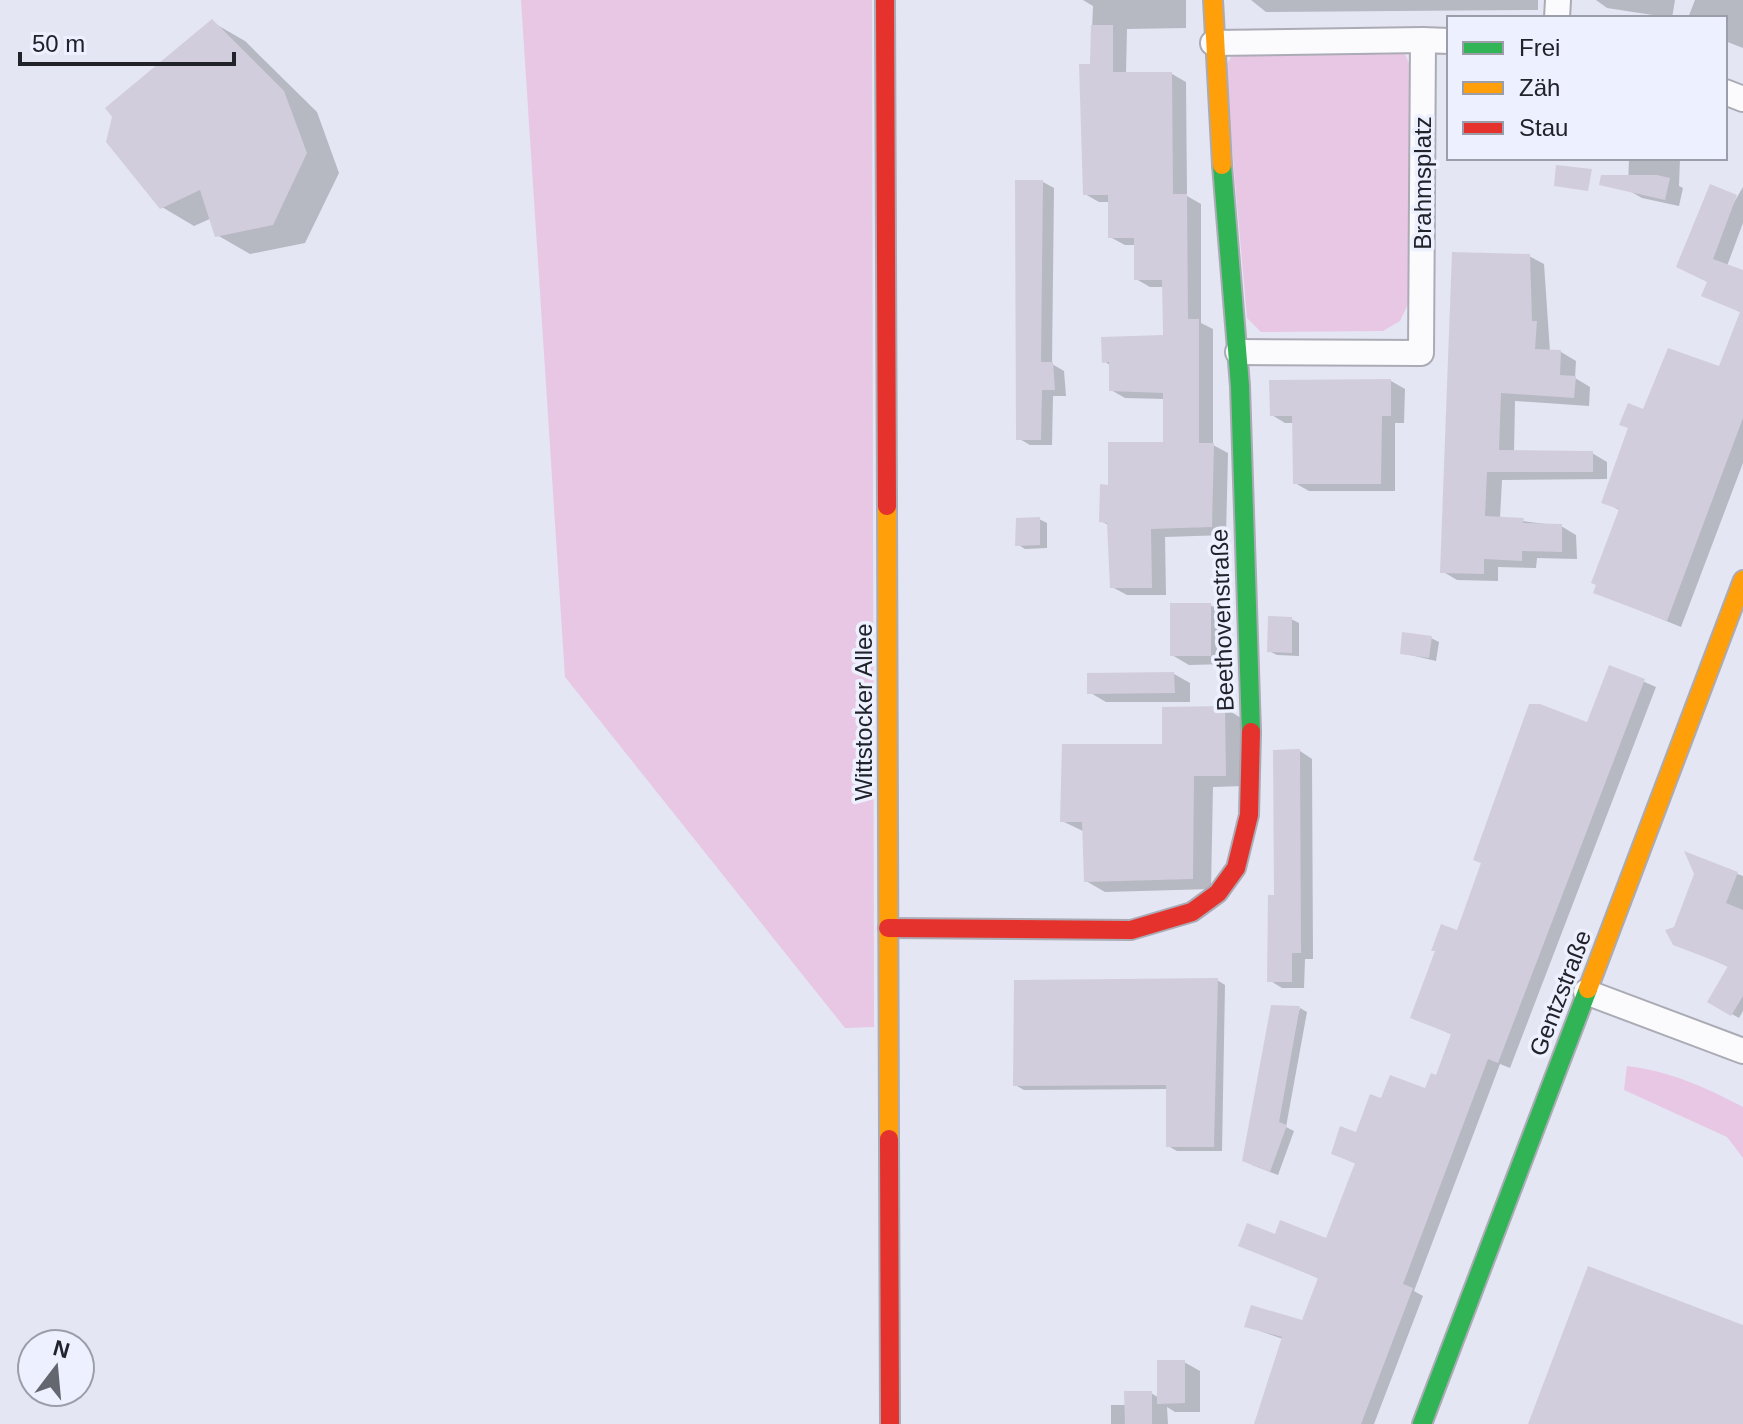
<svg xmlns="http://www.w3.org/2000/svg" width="1743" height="1424" viewBox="0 0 1743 1424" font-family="Arial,sans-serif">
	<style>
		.green { fill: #e8c7e4 }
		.shadow { fill: #0003 }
		.building { fill: #d2cddc }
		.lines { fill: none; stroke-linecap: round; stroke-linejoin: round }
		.street-casing { stroke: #aaabb5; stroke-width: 28 }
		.fast-casing { stroke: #aaabb5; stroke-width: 22 }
		.slow-casing { stroke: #aaabb5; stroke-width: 22 }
		.jam-casing { stroke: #aaabb5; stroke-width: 22 }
		.street { stroke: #fbfbfd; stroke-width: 24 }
		.fast { stroke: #30b455; stroke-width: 18 }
		.slow { stroke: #ff9f0a; stroke-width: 18 }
		.jam { stroke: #e5322d; stroke-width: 18 }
		.labels { text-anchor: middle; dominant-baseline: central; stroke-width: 7; stroke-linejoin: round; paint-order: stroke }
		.street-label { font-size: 24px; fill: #21222a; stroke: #edf0fe }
	</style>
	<rect width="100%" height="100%" fill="#e4e6f3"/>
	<path class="green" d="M521 0H872L874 1027 845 1028 565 677Z
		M1389 49 1405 54 1411 68 1409 302 1400 321 1383 331 1261 332 1247 318 1225 67 1231 57 1241 52Z
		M1627 1066C1670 1071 1705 1087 1743 1107V1158L1727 1137 1624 1090Z"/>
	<path class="shadow" d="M1083 0H1186V28L1127 29 1126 74H1172L1186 82 1187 196 1201 204V323L1213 329V445L1228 453 1226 535 1165 537 1166 595H1127L1112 587 1110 526 1101 521 1109 487 1165 445V399L1125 398 1111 390V366L1104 361 1165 337 1164 287H1150L1136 279V245H1125L1110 237V202H1099L1085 194 1093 6Z
		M1251 0H1538V10L1266 12Z
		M1596 0H1675L1672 18 1607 8Z
		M1695 0H1743V48L1725 41V18H1688Z
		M212 22 245 41 317 112 339 173 305 243 250 254 217 235 212 218 194 226 162 207Z
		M1629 158H1680L1679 186 1683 188 1679 206 1642 198 1628 190Z
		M1043 182 1054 188 1052 364 1064 371 1066 396H1053L1052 445H1030L1018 438Z
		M1743 187V223L1727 266 1743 272V463L1681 627 1595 592 1621 511 1604 502 1644 411 1721 368 1742 313 1704 295 1709 282 1692 274Z
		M1529 256 1544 264 1550 352H1561L1576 361 1575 378 1590 387 1589 406 1515 401 1514 452 1592 453 1607 462V479L1502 480 1500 518 1561 526 1576 535 1577 559 1537 558 1536 568 1498 567V581L1457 580 1442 571Z
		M1391 381 1405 389 1404 423H1395V491H1309L1295 483 1294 423H1285L1272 415Z
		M1039 519 1047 523V548L1025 549 1017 544Z
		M1210 605 1227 614V664L1189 665 1172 655Z
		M1291 619 1299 623V656L1277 655 1269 651Z
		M1431 638 1439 642 1436 661 1402 653Z
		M1610 667 1656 687 1510 1068 1500 1064 1414 1291 1423 1296 1374 1424H1256L1283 1339 1246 1326 1303 1322 1320 1279 1241 1245 1276 1236 1327 1240 1357 1164 1333 1154 1357 1134 1383 1101 1426 1091 1437 1078 1453 1035 1412 1017 1458 932 1588 725Z
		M1174 674 1190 683V702H1106L1089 692Z
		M1225 708 1244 720 1245 786 1213 787 1211 889 1105 892 1086 881 1085 832 1062 821 1164 746Z
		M1300 751 1312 759 1313 959H1305L1304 988H1282L1269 980 1276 897Z
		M1687 855 1743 876V973L1674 943 1676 928 1697 874Z
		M1217 980 1225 985 1222 1151H1177L1168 1146V1089L1024 1090 1015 1085Z
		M1743 992V1011L1739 1018 1710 1002Z
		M1300 1008 1307 1012 1286 1127 1294 1131 1278 1175 1252 1165Z
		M1184 1362 1200 1371V1412H1175L1167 1407 1168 1424H1111V1405H1126L1151 1393 1159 1398Z"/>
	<path class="building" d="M212 19 284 91 307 153 273 225 215 237 200 190 160 209 106 142 112 117 105 108Z
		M1091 25H1113V72H1172L1173 194H1187L1188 319H1199V443H1214L1212 527 1151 529 1152 588H1110L1107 523 1099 522 1100 484 1108 485V442H1163V393L1109 391V362L1102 363 1101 337 1163 335 1162 280H1134V238H1108V195H1083L1079 64H1090Z
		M1556 165 1592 169 1588 191 1554 186Z
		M1601 175H1657L1670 178 1665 200 1599 185Z
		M1015 180H1043L1041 362H1053L1055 390H1042L1041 440H1016Z
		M1710 184 1737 195 1713 259 1743 270V418L1667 621 1593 593 1596 585 1591 583 1619 509 1601 503 1628 428 1619 425 1628 403 1643 409 1668 348 1719 366 1740 312 1701 296 1707 282 1676 267Z
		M1452 252 1530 254 1532 321H1537L1535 349 1561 350 1560 375 1576 376 1574 398 1501 393 1499 450 1593 451V472H1487L1485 516 1524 518 1523 523 1562 524V552L1522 551V561L1484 559V574L1440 573Z
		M1391 379V416H1382L1381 484H1293L1292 416H1270L1269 380Z
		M1040 517V545L1015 546 1016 518Z
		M1170 603H1211V656H1170Z
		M1268 616 1292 617V653L1267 652Z
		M1402 632 1432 636 1429 658 1400 654Z
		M1609 665 1645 679 1498 1063 1488 1059 1403 1284 1413 1288 1361 1424H1254L1282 1337 1244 1327 1251 1305 1302 1320 1318 1278 1238 1246 1247 1223 1275 1234 1280 1220 1326 1238 1355 1163 1331 1154 1340 1126 1356 1132 1370 1094 1381 1098 1390 1075 1425 1088 1431 1073 1436 1075 1451 1034 1410 1018 1435 951H1431L1441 924 1457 930 1481 863 1473 860 1529 704H1540L1587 722Z
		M1174 672 1175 693 1087 694V673Z
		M1225 706 1226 776H1194L1193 879 1084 882 1082 822H1060L1062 744H1162V707Z
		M1300 749 1301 953H1292V982H1267L1268 895H1274L1273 750Z
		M1684 851 1738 872 1726 903 1743 910V996L1731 1016 1707 1002 1728 966 1673 945 1665 930 1674 927 1694 874Z
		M1218 978 1214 1147H1166V1085L1013 1086 1014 980Z
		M1271 1005 1300 1006 1279 1122 1287 1125 1270 1172 1242 1161Z
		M1588 1266 1743 1325V1424H1528Z
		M1157 1360H1185V1403L1157 1404Z
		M1124 1391H1152V1424H1125Z"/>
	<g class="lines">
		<g class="street-casing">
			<path id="street" d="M1557 18 1558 0
				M1423 40 1449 41
				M1213 43 1423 40 1421 353 1238 352
				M1725 92 1743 99
				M1586 992 1743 1051"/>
		</g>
		<g class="fast-casing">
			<path id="fast" d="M1222 165 1240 386 1251 732
				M1422 1424 1588 989"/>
		</g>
		<g class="slow-casing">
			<path id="slow" d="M1213 0 1222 165
				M887 506 889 1139
				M1588 989 1743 580"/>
		</g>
		<g class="jam-casing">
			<path id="jam" d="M885 0 887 506
				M888 928 1131 930 1192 912 1218 893 1236 868 1249 815 1251 732
				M889 1139 890 1424"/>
		</g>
		<use href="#street" class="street"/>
		<use href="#fast" class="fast"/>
		<use href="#slow" class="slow"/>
		<use href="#jam" class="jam"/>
	</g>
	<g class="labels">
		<g class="street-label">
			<text transform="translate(1422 183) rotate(-90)">Brahmsplatz</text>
			<text transform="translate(1222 620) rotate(-92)">Beethovenstraße</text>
			<text transform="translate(863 712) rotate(-90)">Wittstocker Allee</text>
			<text transform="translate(1560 993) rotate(-69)">Gentzstraße</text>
		</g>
	</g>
	<rect x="1447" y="16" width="280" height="144" fill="#edf0fe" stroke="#9b9ea9" stroke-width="2"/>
	<rect x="1463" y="42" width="40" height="12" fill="#30b455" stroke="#9b9ea9" stroke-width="2"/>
	<text x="1519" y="56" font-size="24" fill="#21222a">Frei</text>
	<rect x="1463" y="82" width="40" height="12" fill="#ff9f0a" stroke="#9b9ea9" stroke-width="2"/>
	<text x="1519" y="96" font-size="24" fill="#21222a">Zäh</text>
	<rect x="1463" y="122" width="40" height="12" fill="#e5322d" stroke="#9b9ea9" stroke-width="2"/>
	<text x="1519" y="136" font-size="24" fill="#21222a">Stau</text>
	<g transform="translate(56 1368) rotate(16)"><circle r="38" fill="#edf0fe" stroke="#9b9ea9" stroke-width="2"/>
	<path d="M0-6L14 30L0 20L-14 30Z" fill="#656770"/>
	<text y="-12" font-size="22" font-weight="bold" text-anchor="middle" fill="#21222a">N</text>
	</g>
	<path d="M20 52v12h214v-12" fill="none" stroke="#21222a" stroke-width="4"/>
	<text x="32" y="52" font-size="24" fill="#21222a" stroke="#edf0fe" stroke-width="6" paint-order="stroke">50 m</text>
</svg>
